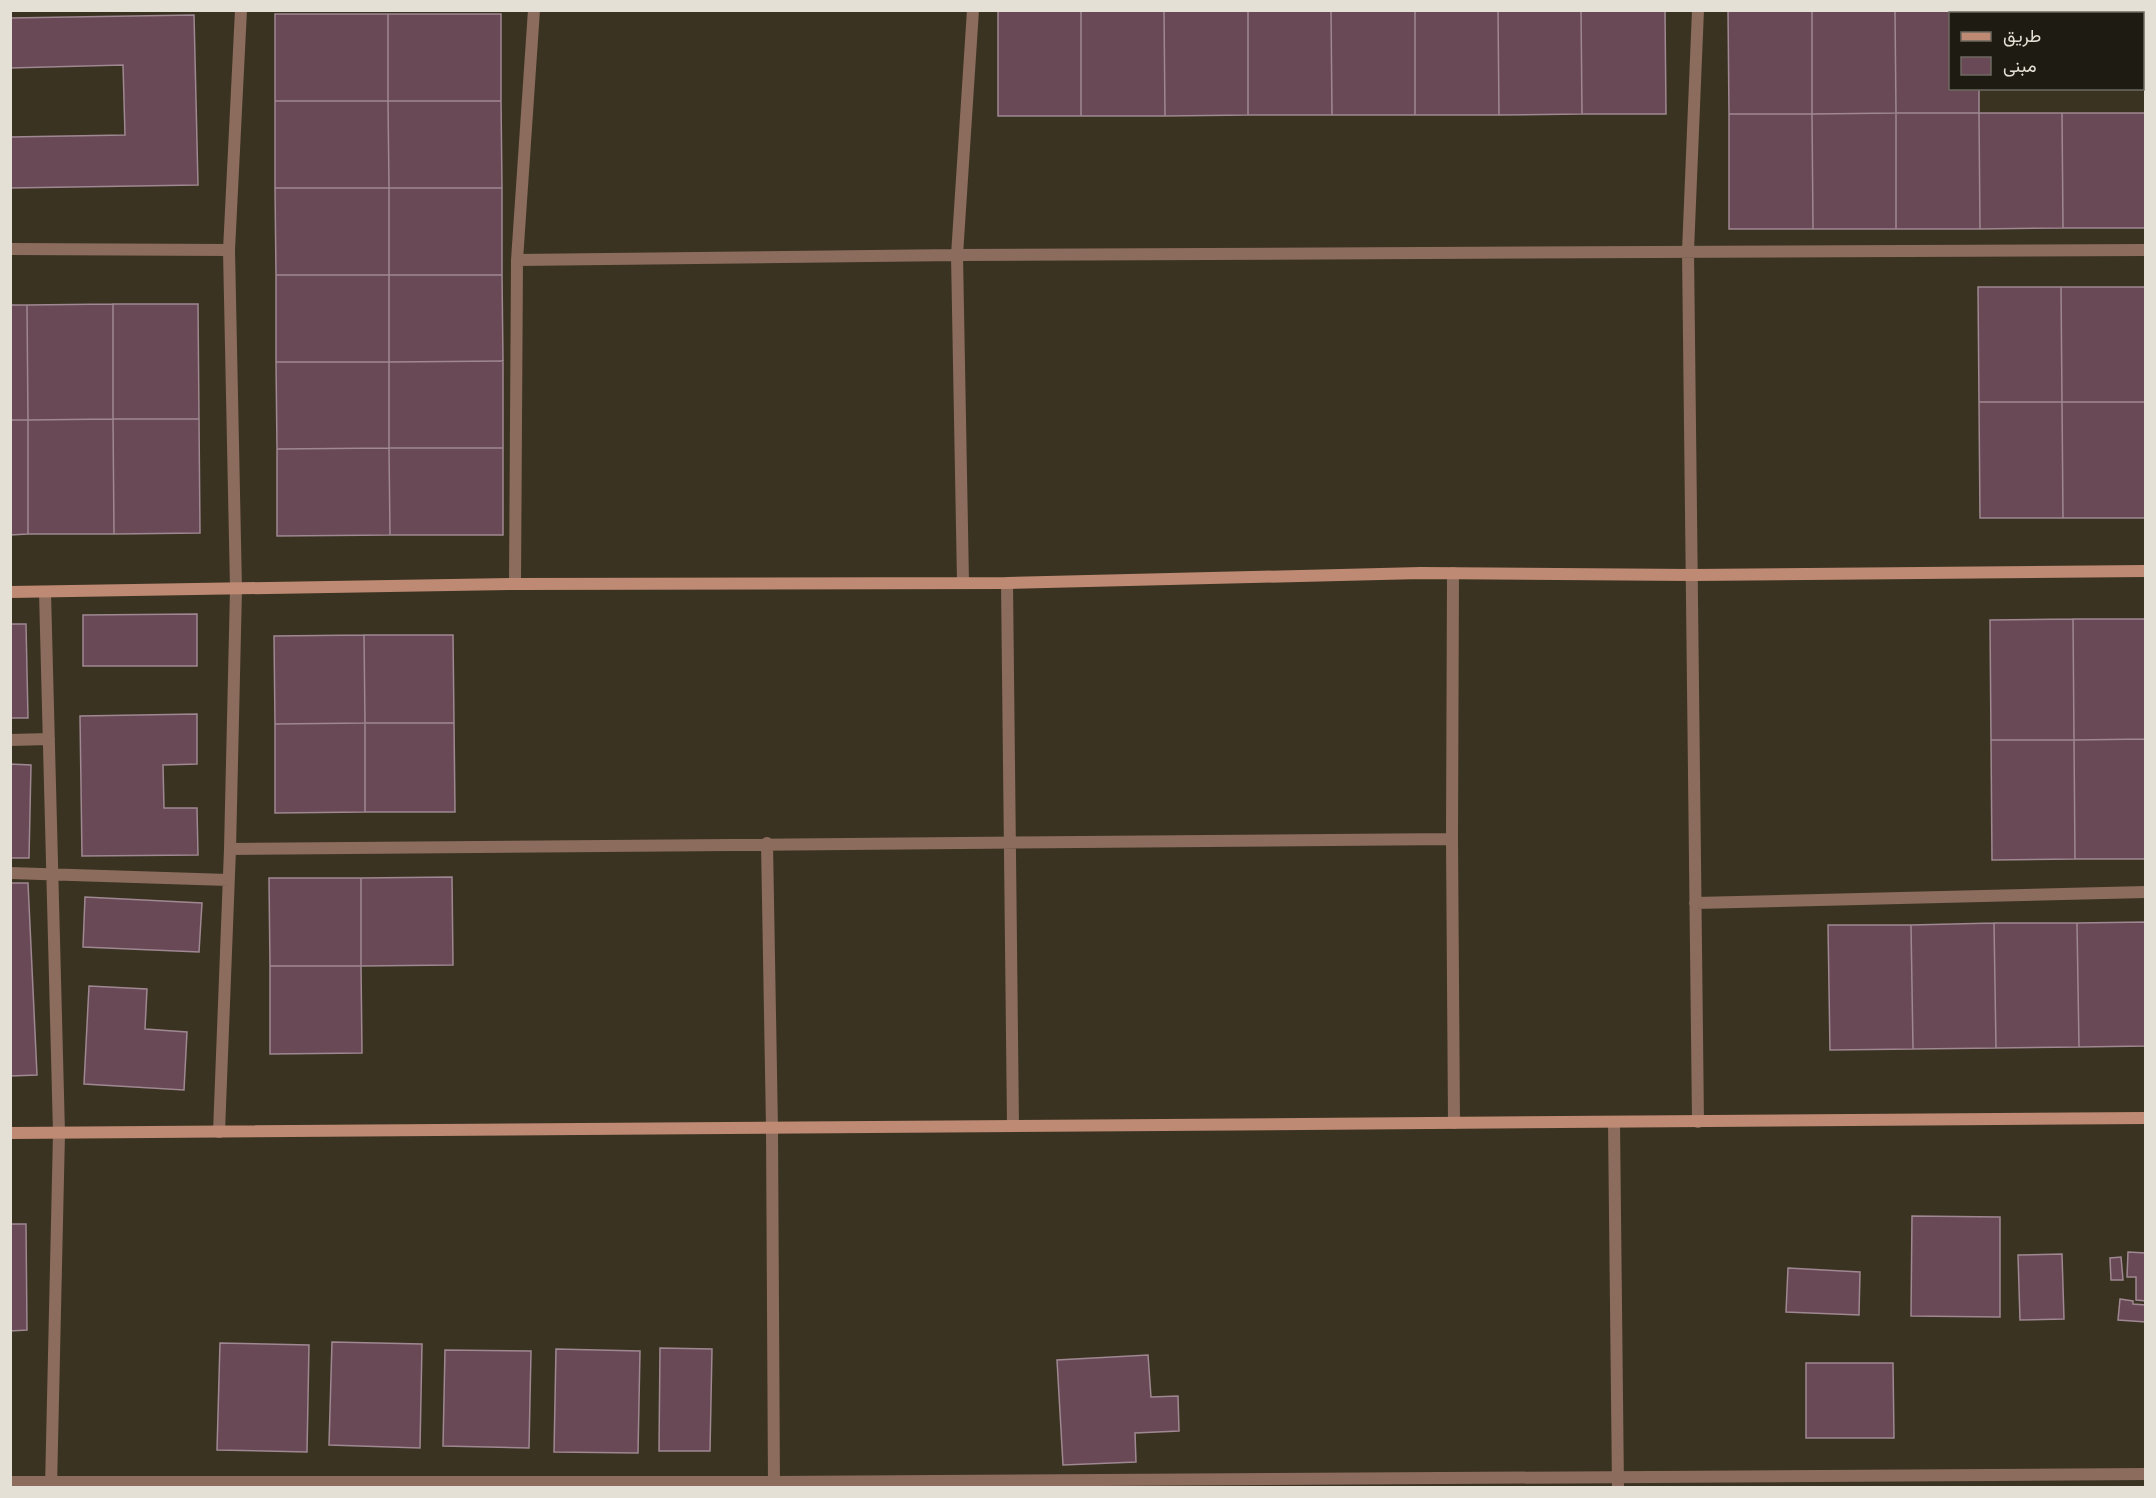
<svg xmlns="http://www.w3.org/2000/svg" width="2156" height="1498" viewBox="0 0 2156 1498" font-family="Ubuntu,Vazirmatn,sans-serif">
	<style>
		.building { fill: #684955; stroke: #9f8891; stroke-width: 1.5 }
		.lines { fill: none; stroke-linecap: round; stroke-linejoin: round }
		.street { stroke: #8c6c5d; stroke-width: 12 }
		.secondary { stroke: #be8a73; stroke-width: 12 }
	</style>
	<rect width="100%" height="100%" fill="#3a3322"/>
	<path class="building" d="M998 10H1081V116H998Z
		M1081 10H1164L1165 116H1081Z
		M1164 10H1248V115L1165 116Z
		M1248 10H1331L1332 115H1248Z
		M1331 10H1415V115H1332Z
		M1415 10H1498L1499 115H1415Z
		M1498 10H1581L1582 114 1499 115Z
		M1581 10H1665L1666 114H1582Z
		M1728 10H1812V114H1729Z
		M1812 10H1895L1896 113 1812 114Z
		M1895 10H1979V14H1950V88H1979V113H1896Z
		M275 14H388V101H275Z
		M388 14H501V101H388Z
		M194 15 198 185 10 188V137L125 135 123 65 10 68V18Z
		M275 101H388L389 188H275Z
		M388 101H501L502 188H389Z
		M1896 113H1979L1980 229H1896Z
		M1896 113V229H1813L1812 114Z
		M1979 113H2062L2063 228 1980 229Z
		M2062 113H2146V228H2063Z
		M1729 114H1812L1813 229H1729Z
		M275 188H389V275H276Z
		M389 188H502V275H389Z
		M276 275H389V362H276Z
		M389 275H502L503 361 389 362Z
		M1978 287H2061L2062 402H1979Z
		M2061 287H2145L2146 402H2062Z
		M113 304H198L199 419H113Z
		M113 304V419L28 420 27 305Z
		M10 305H27L28 420H10Z
		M503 361V448H389V362Z
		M276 362H389V448L277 449Z
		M1979 402H2062L2063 518H1980Z
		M2062 402H2146V518H2063Z
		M113 419H199L200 533 114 534Z
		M113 419 114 534H28V420Z
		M10 420H28V534L10 535Z
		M389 448H503V535H390Z
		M389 448 390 535 277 536V449Z
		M197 614V666H83V615Z
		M2073 619H2146V739L2074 740Z
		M2073 619 2074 740H1991L1990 620Z
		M10 624H26L28 718H10Z
		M364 635H453L454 723H365Z
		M364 635 365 723 275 724 274 636Z
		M197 714V764L163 765 164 808H197L198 855 82 856 80 716Z
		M365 723H454L455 812H365Z
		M365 723V812L275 813V724Z
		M2146 739V859H2075L2074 740Z
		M1991 740H2074L2075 859 1992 860Z
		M10 764 31 765 29 858H10Z
		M452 877 453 965 361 966V878Z
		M269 878H361V966H270Z
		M10 883H28L37 1075 10 1076Z
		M85 897 202 903 199 952 83 947Z
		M2146 922V1046L2079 1047 2077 923Z
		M1994 923H2077L2079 1047 1996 1048Z
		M1994 923 1996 1048 1913 1049 1911 925Z
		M1828 925H1911L1913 1049 1830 1050Z
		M270 966H361L362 1053 270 1054Z
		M89 986 147 989 145 1029 187 1032 184 1090 84 1084Z
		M1912 1216 2000 1217V1317L1911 1316Z
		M10 1224H26L27 1330 10 1331Z
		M2128 1252 2146 1253V1301L2136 1300V1277H2127Z
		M2062 1254 2064 1319 2020 1320 2018 1255Z
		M2121 1257 2123 1280H2111L2110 1258Z
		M1788 1268 1860 1272 1859 1315 1786 1312Z
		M2120 1299 2133 1301V1304L2146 1305V1322L2118 1320Z
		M332 1342 422 1344 420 1448 329 1445Z
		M220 1343 309 1345 307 1452 217 1450Z
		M660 1348 712 1349 710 1451H659Z
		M556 1349 640 1351 638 1453 554 1452Z
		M445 1350 531 1351 529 1448 443 1446Z
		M1148 1355 1151 1397 1178 1396 1179 1431 1135 1433 1136 1462 1063 1465 1057 1360Z
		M1806 1363H1893L1894 1438H1806Z"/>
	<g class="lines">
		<path class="street" d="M10 249 229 250
			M517 260 957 255 2146 250
			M1453 573 1452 839 1454 1123
			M963 582 957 255 973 10
			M1007 583 1013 1126
			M515 584 517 260 534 10
			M45 592 59 1133 51 1488
			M10 740 49 739
			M767 843 772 1128 774 1488
			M230 849 1452 839
			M10 873 228 880
			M1695 903 2146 892
			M1614 1122 1618 1488
			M1698 1122 1688 251 1698 10
			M219 1132 230 849 236 589 229 250 241 10
			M10 1482H774L2146 1474"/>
		<path class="secondary" d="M10 592 515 584 1007 583 1421 573 1692 575 2146 571
			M10 1133 2146 1118"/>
	</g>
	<rect width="2156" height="1498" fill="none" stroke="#e4e0d5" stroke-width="24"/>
	<rect x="1949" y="12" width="195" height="78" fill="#1e1b13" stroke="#6d6a61" stroke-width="1.5"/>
	<rect x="1961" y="32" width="30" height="9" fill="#be8a73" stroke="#6d6a61" stroke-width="1.5"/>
	<text x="2003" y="42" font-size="18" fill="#e4e0d5">طريق</text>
	<rect x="1961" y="57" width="30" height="18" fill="#684955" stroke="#6d6a61" stroke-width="1.5"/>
	<text x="2003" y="72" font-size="18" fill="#e4e0d5">مبنى</text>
</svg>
